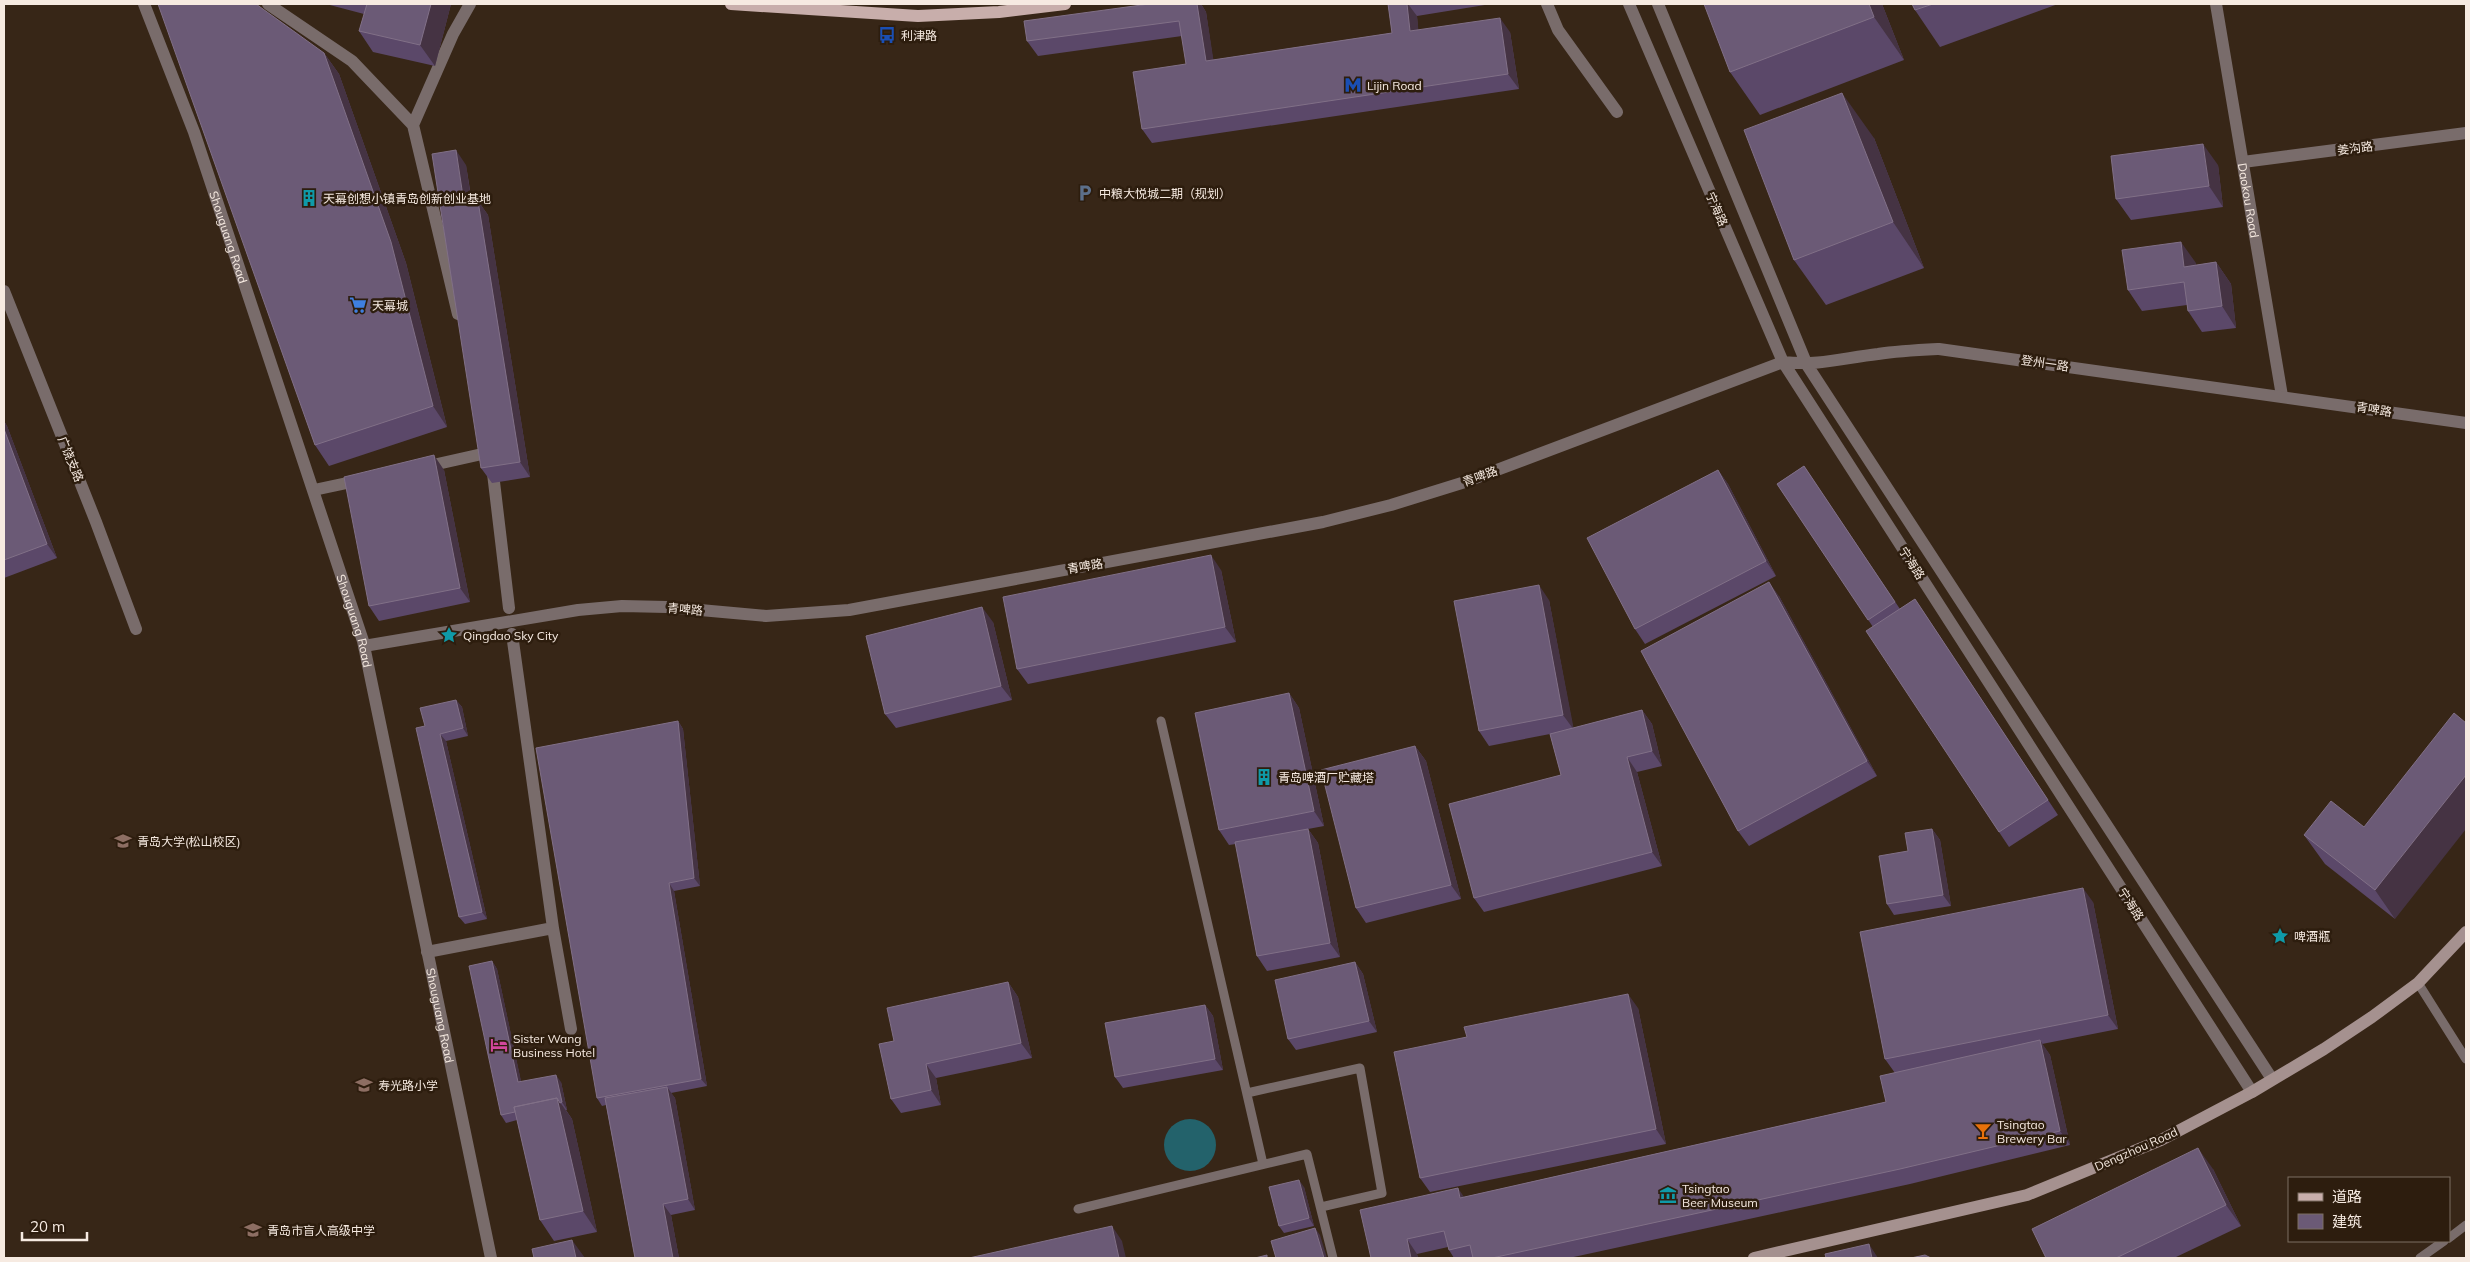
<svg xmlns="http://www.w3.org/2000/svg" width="2470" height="1262" viewBox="0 0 2470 1262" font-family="Mulish,'Noto Sans SC',sans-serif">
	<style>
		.water { fill: #23626b }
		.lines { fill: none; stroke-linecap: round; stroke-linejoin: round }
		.service { stroke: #796c6b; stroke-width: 9 }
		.pedestrian { stroke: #796c6b; stroke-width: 12 }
		.minor { stroke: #796c6b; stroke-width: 12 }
		.tertiary { stroke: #796c6b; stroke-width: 12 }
		.secondary { stroke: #a5918f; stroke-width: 12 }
		.primary { stroke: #c8aeab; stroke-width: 12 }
		.wall { fill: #5b4869 }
		.shaded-wall { fill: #453343 }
		.building { fill: #6b5a76; stroke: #817087 }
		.labels { text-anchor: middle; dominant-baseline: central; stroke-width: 5; stroke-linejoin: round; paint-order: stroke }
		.poi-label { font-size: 12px; fill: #f6eae1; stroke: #2d1d0e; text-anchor: start }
		.street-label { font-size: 12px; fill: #f6eae1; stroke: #2d1d0e }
	</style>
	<rect width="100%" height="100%" fill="#372617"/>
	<path class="water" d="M1164 1145a26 26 0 1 1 52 0a26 26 0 1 1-52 0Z"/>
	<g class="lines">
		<path class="service" d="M1161 721 1263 1164
			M2418 983 2466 1059
			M1247 1093 1360 1068 1382 1193 1321 1207
			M1078 1209 1307 1154 1333 1258
			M2449 1238 2466 1225
			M2420 1258 2444 1241"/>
		<path class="pedestrian" d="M268 4 352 61 413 125 453 34 470 4
			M413 125 458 314
			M492 465 509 608
			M424 467 491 452
			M314 490 361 480
			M512 634 553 928 571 1029
			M427 952 553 928"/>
		<g class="minor">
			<path id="s1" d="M144 4 194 132 363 641 491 1258"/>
			<path d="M1547 4 1558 30 1617 112"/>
			<path id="s2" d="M2216 4 2282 396"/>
			<path d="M2243 162 2466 133"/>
			<path d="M4 291 96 522 136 629"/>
		</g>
		<path class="tertiary" d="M1629 4 1783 362 2252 1092
			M1658 4 1807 365 2272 1079
			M364 646 578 610 622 606 667 607 766 616 849 610 1323 522 1391 505 1465 482 1783 362C1819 366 1843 358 1878 354 1898 351 1919 350 1939 349L2466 423"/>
		<path class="secondary" d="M1754 1258 2027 1195 2161 1140 2252 1092 2324 1049 2372 1017 2418 983 2466 932"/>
		<path class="primary" d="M731 4 918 16 999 12 1065 4"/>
	</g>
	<path class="wall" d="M326 4H451L435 66 373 52 359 31 364 14Z
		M1149 4H1201L1206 12 1213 60 1392 33 1388 4H1491L1417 16 1418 30 1510 32 1519 89 1152 143 1142 129 1186 64 1182 36 1038 56 1027 41Z
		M1882 4 1904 60 1760 115 1730 72Z
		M1912 4H2058L1940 47 1915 10Z
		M324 53 339 74 406 263 447 427 329 466 315 445Z
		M1874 138 1924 268 1826 305 1794 260Z
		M466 165 472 202 478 201 488 215 530 477 492 483 481 468Z
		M2218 165 2223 207 2131 220 2116 199Z
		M2216 262 2231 284 2236 328 2202 332 2188 311 2187 305 2142 311 2128 290 2196 263V265Z
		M4 421 7 426 57 558 4 578Z
		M1804 466 1900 609 1915 599 2058 815 2009 847 1999 832 1873 627 1777 484Z
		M444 470 470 602 379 621 369 606Z
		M1718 470 1728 484 1776 576 1645 644 1635 629Z
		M1221 570 1236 642 1028 684 1017 669Z
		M1779 596 1877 776 1749 846 1738 831Z
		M1549 600 1573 728 1642 710 1652 724 1662 766 1637 772 1662 866 1484 912 1474 898 1561 775 1550 734 1489 746 1479 731Z
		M993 622 1012 700 896 728 885 714Z
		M1289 693 1299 708 1324 826 1308 829 1318 843 1340 957 1267 971 1257 956 1236 844 1229 845 1219 830Z
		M456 700 462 707 468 736 446 741 487 919 465 924 459 917 425 726Z
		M678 721 683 729 700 886 674 891 707 1086 671 1093 675 1098 695 1210 671 1215 679 1258H635L606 1105 602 1106 597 1098Z
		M1415 746 1426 761 1461 899 1366 923 1356 908Z
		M2364 827 2395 919 2325 864 2304 835Z
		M1932 829 1940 840 1951 906 1894 915 1887 904 1908 851Z
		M2093 902 2118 1029 2042 1044 2050 1055 2070 1145 1910 1184 1569 1258H1454L1449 1250 1448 1247 1417 1254 1418 1258H1371L1464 1197 1886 1102 1895 1073 1885 1059Z
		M492 961 497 969 521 1082H561L567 1110H566L572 1119 597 1232 554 1241 540 1220 517 1120 506 1123 501 1115Z
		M1355 962 1363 974 1377 1032 1296 1050 1288 1039Z
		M1008 982 1018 997 1032 1058 936 1078 941 1105 901 1113 891 1099 894 1041Z
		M1205 1005 1213 1016 1223 1070 1123 1088 1115 1077Z
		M1638 1008 1666 1144 1430 1192 1420 1178Z
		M2213 1169 2241 1226 2174 1258H2046Z
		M1304 1187 1314 1226 1284 1233 1279 1226Z"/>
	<path class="shaded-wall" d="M431 4H451L435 66 420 45Z
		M1197 4H1201L1206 12 1216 76 1206 61Z
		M1407 4H1408L1417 16 1420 46 1410 31Z
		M1869 4H1882L1904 60 1874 17Z
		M1500 18 1510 32 1519 89 1508 74Z
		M324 53 339 74 406 263 447 427 433 406Z
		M1842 93 1874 138 1924 268 1893 222Z
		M2203 144 2218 165 2223 207 2209 186Z
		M456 150 466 165 474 218 464 203Z
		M478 201 488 215 530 477 520 462Z
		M2181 242 2196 263 2199 288 2184 267Z
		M2216 262 2231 284 2236 328 2222 306Z
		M4 421 7 426 57 558 47 544 4 429Z
		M434 455 444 470 470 602 460 588Z
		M1718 470 1728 484 1776 576 1766 561Z
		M1211 555 1221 570 1236 642 1225 627Z
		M1769 582 1779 596 1877 776 1867 761Z
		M1539 585 1549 600 1574 730 1563 715Z
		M982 607 993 622 1012 700 1001 686Z
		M1289 693 1299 708 1324 826 1314 811Z
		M456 700 462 707 468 736 463 728Z
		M1642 710 1652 724 1662 766 1652 751Z
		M678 721 683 729 700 886 694 878Z
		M440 734 446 741 487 919 482 912Z
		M1415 746 1426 761 1461 899 1451 885Z
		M1627 757 1637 772 1662 866 1652 852Z
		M2466 775V829L2395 919 2375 890Z
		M1308 829 1318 843 1340 957 1330 943Z
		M1932 829 1940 840 1951 906 1943 895Z
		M669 883 674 891 707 1086 701 1079Z
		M2083 888 2093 902 2118 1029 2108 1015Z
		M492 961 497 969 523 1090 518 1082Z
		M1355 962 1363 974 1377 1032 1369 1021Z
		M1008 982 1018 997 1032 1058 1021 1043Z
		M1628 994 1638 1008 1666 1144 1656 1129Z
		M1205 1005 1213 1016 1223 1070 1215 1059Z
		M2040 1040 2050 1055 2070 1145 2060 1131Z
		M926 1064 936 1078 941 1105 931 1090Z
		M556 1075 561 1082 567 1110 562 1102Z
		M667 1087 675 1098 695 1210 688 1199Z
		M557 1098 572 1119 597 1232 583 1211Z
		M2198 1148 2213 1169 2241 1226 2226 1205Z
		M1299 1180 1304 1187 1314 1226 1309 1218Z
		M1458 1188 1468 1203 1460 1198Z
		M663 1204 671 1215 679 1258H673Z
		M1112 1226 1122 1241 1126 1258H1119Z
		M1315 1228 1320 1235 1327 1258H1324Z
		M1407 1239 1417 1254 1418 1258H1411Z
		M572 1240 585 1258H576Z
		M1869 1244 1878 1258H1872Z"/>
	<path class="building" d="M158 4H256L324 53 391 242 433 406 315 445Z
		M367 4H431L420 45 359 31Z
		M1149 4H1197L1206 61 1392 33 1388 4H1407L1410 31 1500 18 1508 74 1142 129 1133 72 1186 64 1179 21 1027 41 1024 21Z
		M1704 4H1869L1874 17 1730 72Z
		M1912 4H1933L1915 10Z
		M1842 93 1893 222 1794 260 1744 130Z
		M2203 144 2209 186 2116 199 2111 156Z
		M456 150 464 203 478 201 520 462 481 468 432 154Z
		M2181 242 2184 267 2216 262 2222 306 2188 311 2184 282 2128 290 2122 250Z
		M4 429 47 544 4 560Z
		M434 455 460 588 369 606 344 477Z
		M1804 466 1895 602 1868 620 1777 484Z
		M1718 470 1766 561 1635 629 1587 538Z
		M1211 555 1225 627 1017 669 1003 597Z
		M1769 582 1867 761 1738 831 1641 651Z
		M1539 585 1563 715 1479 731 1454 601Z
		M1915 599 2048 800 1999 832 1866 631Z
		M982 607 1001 686 885 714 866 636Z
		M1289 693 1314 811 1219 830 1195 713Z
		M456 700 463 728 440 734 482 912 459 917 416 728 425 726 420 708Z
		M1642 710 1652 751 1627 757 1652 852 1474 898 1449 804 1561 775 1550 734Z
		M2454 713 2466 723V775L2375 890 2304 835 2331 801 2364 827Z
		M678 721 694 878 669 883 701 1079 597 1098 536 748Z
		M1415 746 1451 885 1356 908 1321 770Z
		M1308 829 1330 943 1257 956 1235 842Z
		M1932 829 1943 895 1887 904 1879 856 1908 851 1905 833Z
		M2083 888 2108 1015 1885 1059 1860 932Z
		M492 961 518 1082 556 1075 562 1102 560 1103 557 1098 514 1107 515 1112 501 1115 469 966Z
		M1355 962 1369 1021 1288 1039 1275 980Z
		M1008 982 1021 1043 926 1064 931 1090 891 1099 879 1044 894 1041 887 1008Z
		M1628 994 1656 1129 1420 1178 1394 1052 1467 1037 1464 1027Z
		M1205 1005 1215 1059 1115 1077 1105 1023Z
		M2040 1040 2060 1131 1900 1169 1492 1258H1473L1470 1245 1449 1250 1444 1231 1407 1239 1411 1258H1371L1360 1210 1458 1188 1460 1198 1886 1102 1880 1076Z
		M667 1087 688 1199 663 1204 673 1258H635L605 1098Z
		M557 1098 583 1211 540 1220 514 1107Z
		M2198 1148 2226 1205 2116 1258H2046L2032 1229Z
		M1299 1180 1309 1218 1279 1226 1269 1187Z
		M1112 1226 1119 1258H969Z
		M1315 1228 1324 1258H1276L1271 1241Z
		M572 1240 576 1258H534L532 1249Z
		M1869 1244 1872 1258H1826L1825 1254Z
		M1267 1255V1258H1255Z
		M1925 1255 1931 1258H1911Z"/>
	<defs>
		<g id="bus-bare" transform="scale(1.35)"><path d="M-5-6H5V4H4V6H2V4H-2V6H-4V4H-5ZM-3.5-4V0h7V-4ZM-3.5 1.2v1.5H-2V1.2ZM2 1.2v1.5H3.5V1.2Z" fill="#1a4fb4" stroke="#2d1d0e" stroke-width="2.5" paint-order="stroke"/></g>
		<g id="metro-bare" transform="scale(1.35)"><path d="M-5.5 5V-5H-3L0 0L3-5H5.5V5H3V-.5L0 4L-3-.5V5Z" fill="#1a4fb4" stroke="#2d1d0e" stroke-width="2.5" paint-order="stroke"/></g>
		<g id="parking-bare" transform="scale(1.35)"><path d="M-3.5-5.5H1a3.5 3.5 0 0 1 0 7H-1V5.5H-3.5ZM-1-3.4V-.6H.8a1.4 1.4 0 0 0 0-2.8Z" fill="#5c6f8a" stroke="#2d1d0e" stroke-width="2.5" paint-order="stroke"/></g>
		<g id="building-bare" transform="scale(1.35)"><path d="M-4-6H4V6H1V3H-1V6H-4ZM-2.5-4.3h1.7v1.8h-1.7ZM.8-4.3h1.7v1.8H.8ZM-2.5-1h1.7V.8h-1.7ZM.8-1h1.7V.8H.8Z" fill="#0f9aa8" stroke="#2d1d0e" stroke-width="2.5" paint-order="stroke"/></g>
		<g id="supermarket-bare" transform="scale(1.35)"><path d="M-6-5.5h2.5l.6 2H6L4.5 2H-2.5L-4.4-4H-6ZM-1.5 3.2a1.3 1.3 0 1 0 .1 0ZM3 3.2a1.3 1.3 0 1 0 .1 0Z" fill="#3f7fe0" stroke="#2d1d0e" stroke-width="2.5" paint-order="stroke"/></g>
		<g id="sight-bare" transform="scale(1.35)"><path d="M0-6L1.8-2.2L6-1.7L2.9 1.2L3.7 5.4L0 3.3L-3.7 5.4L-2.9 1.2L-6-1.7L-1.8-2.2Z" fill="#0f9aa8" stroke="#2d1d0e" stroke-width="2.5" paint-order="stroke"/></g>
		<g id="university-bare" transform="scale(1.35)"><path d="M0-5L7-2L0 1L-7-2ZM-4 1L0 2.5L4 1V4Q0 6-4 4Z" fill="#8d6e63" stroke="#2d1d0e" stroke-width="2.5" paint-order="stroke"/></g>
		<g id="hotel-bare" transform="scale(1.35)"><path d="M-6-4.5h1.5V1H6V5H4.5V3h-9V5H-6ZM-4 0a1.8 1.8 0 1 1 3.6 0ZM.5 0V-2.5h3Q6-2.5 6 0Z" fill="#d1479c" stroke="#2d1d0e" stroke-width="2.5" paint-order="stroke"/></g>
		<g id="school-bare" transform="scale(1.35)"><path d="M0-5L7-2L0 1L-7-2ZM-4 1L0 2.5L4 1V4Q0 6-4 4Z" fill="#8d6e63" stroke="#2d1d0e" stroke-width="2.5" paint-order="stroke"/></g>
		<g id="bar-bare" transform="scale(1.35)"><path d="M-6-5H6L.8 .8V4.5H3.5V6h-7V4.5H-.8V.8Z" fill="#e8710a" stroke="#2d1d0e" stroke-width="2.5" paint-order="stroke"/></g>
		<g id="museum-bare" transform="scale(1.35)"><path d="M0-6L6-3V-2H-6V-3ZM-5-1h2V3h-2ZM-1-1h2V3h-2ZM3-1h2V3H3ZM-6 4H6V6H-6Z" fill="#0f9aa8" stroke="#2d1d0e" stroke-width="2.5" paint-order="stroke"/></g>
	</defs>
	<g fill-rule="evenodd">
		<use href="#bus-bare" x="887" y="35"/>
		<use href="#metro-bare" x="1353" y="85"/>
		<use href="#parking-bare" x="1085" y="193"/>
		<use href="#building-bare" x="309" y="198"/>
		<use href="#supermarket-bare" x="358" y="305"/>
		<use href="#sight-bare" x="449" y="635"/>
		<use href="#building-bare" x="1264" y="777"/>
		<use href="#university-bare" x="123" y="841"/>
		<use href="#sight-bare" x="2280" y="936"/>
		<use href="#hotel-bare" x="499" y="1045"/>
		<use href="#school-bare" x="364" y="1085"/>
		<use href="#bar-bare" x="1983" y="1131"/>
		<use href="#museum-bare" x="1668" y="1195"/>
		<use href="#school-bare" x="253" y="1230"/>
	</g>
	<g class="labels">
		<g class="poi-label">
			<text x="901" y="35">利津路</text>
			<text x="1367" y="85">Lijin Road</text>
			<text x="1099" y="193">中粮大悦城二期（规划）</text>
			<text x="323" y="198">天幕创想小镇青岛创新创业基地</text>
			<text x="372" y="305">天幕城</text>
			<text x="463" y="635">Qingdao Sky City</text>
			<text x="1278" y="777">青岛啤酒厂贮藏塔</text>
			<text x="137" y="841">青岛大学(松山校区)</text>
			<text x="2294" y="936">啤酒瓶</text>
			<text x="513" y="1038">Sister Wang<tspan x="513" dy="14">Business Hotel</tspan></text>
			<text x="378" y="1085">寿光路小学</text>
			<text x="1997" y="1124">Tsingtao<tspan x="1997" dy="14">Brewery Bar</tspan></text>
			<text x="1682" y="1188">Tsingtao<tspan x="1682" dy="14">Beer Museum</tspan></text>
			<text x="267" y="1230">青岛市盲人高级中学</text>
		</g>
		<g class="street-label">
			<text transform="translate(2355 148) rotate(-7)">姜沟路</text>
			<text stroke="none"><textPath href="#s2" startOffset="199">Daokou Road</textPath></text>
			<text transform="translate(1717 209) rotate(67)">宁海路</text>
			<text stroke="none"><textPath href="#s1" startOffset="248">Shouguang Road</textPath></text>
			<text transform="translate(2045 363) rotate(8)">登州一路</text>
			<text transform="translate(2374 409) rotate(9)">青啤路</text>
			<text transform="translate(71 459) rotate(68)">广饶支路</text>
			<text transform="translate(1480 476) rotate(-20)">青啤路</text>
			<text transform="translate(1912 563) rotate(57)">宁海路</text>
			<text transform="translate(1085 566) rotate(-10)">青啤路</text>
			<text transform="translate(685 609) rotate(5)">青啤路</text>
			<text stroke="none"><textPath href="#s1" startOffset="652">Shouguang Road</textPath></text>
			<text transform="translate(2131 904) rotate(57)">宁海路</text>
			<text stroke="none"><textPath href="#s1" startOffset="1056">Shouguang Road</textPath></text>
			<text transform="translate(2136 1149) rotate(-24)">Dengzhou Road</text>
		</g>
	</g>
	<rect width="2470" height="1262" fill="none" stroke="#f6eae1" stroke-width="10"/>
	<rect x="2288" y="1177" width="162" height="65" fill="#2d1d0e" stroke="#7d6f62"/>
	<rect x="2298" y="1193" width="25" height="8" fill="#c8aeab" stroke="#7d6f62"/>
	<text x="2332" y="1202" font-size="15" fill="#f6eae1">道路</text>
	<rect x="2298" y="1214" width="25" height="15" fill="#6b5a76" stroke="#7d6f62"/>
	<text x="2332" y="1227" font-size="15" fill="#f6eae1">建筑</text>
	<path d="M22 1232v8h65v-8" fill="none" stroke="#f6eae1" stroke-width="2.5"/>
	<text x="30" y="1232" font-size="15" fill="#f6eae1" stroke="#2d1d0e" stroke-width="4" paint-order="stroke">20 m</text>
</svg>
